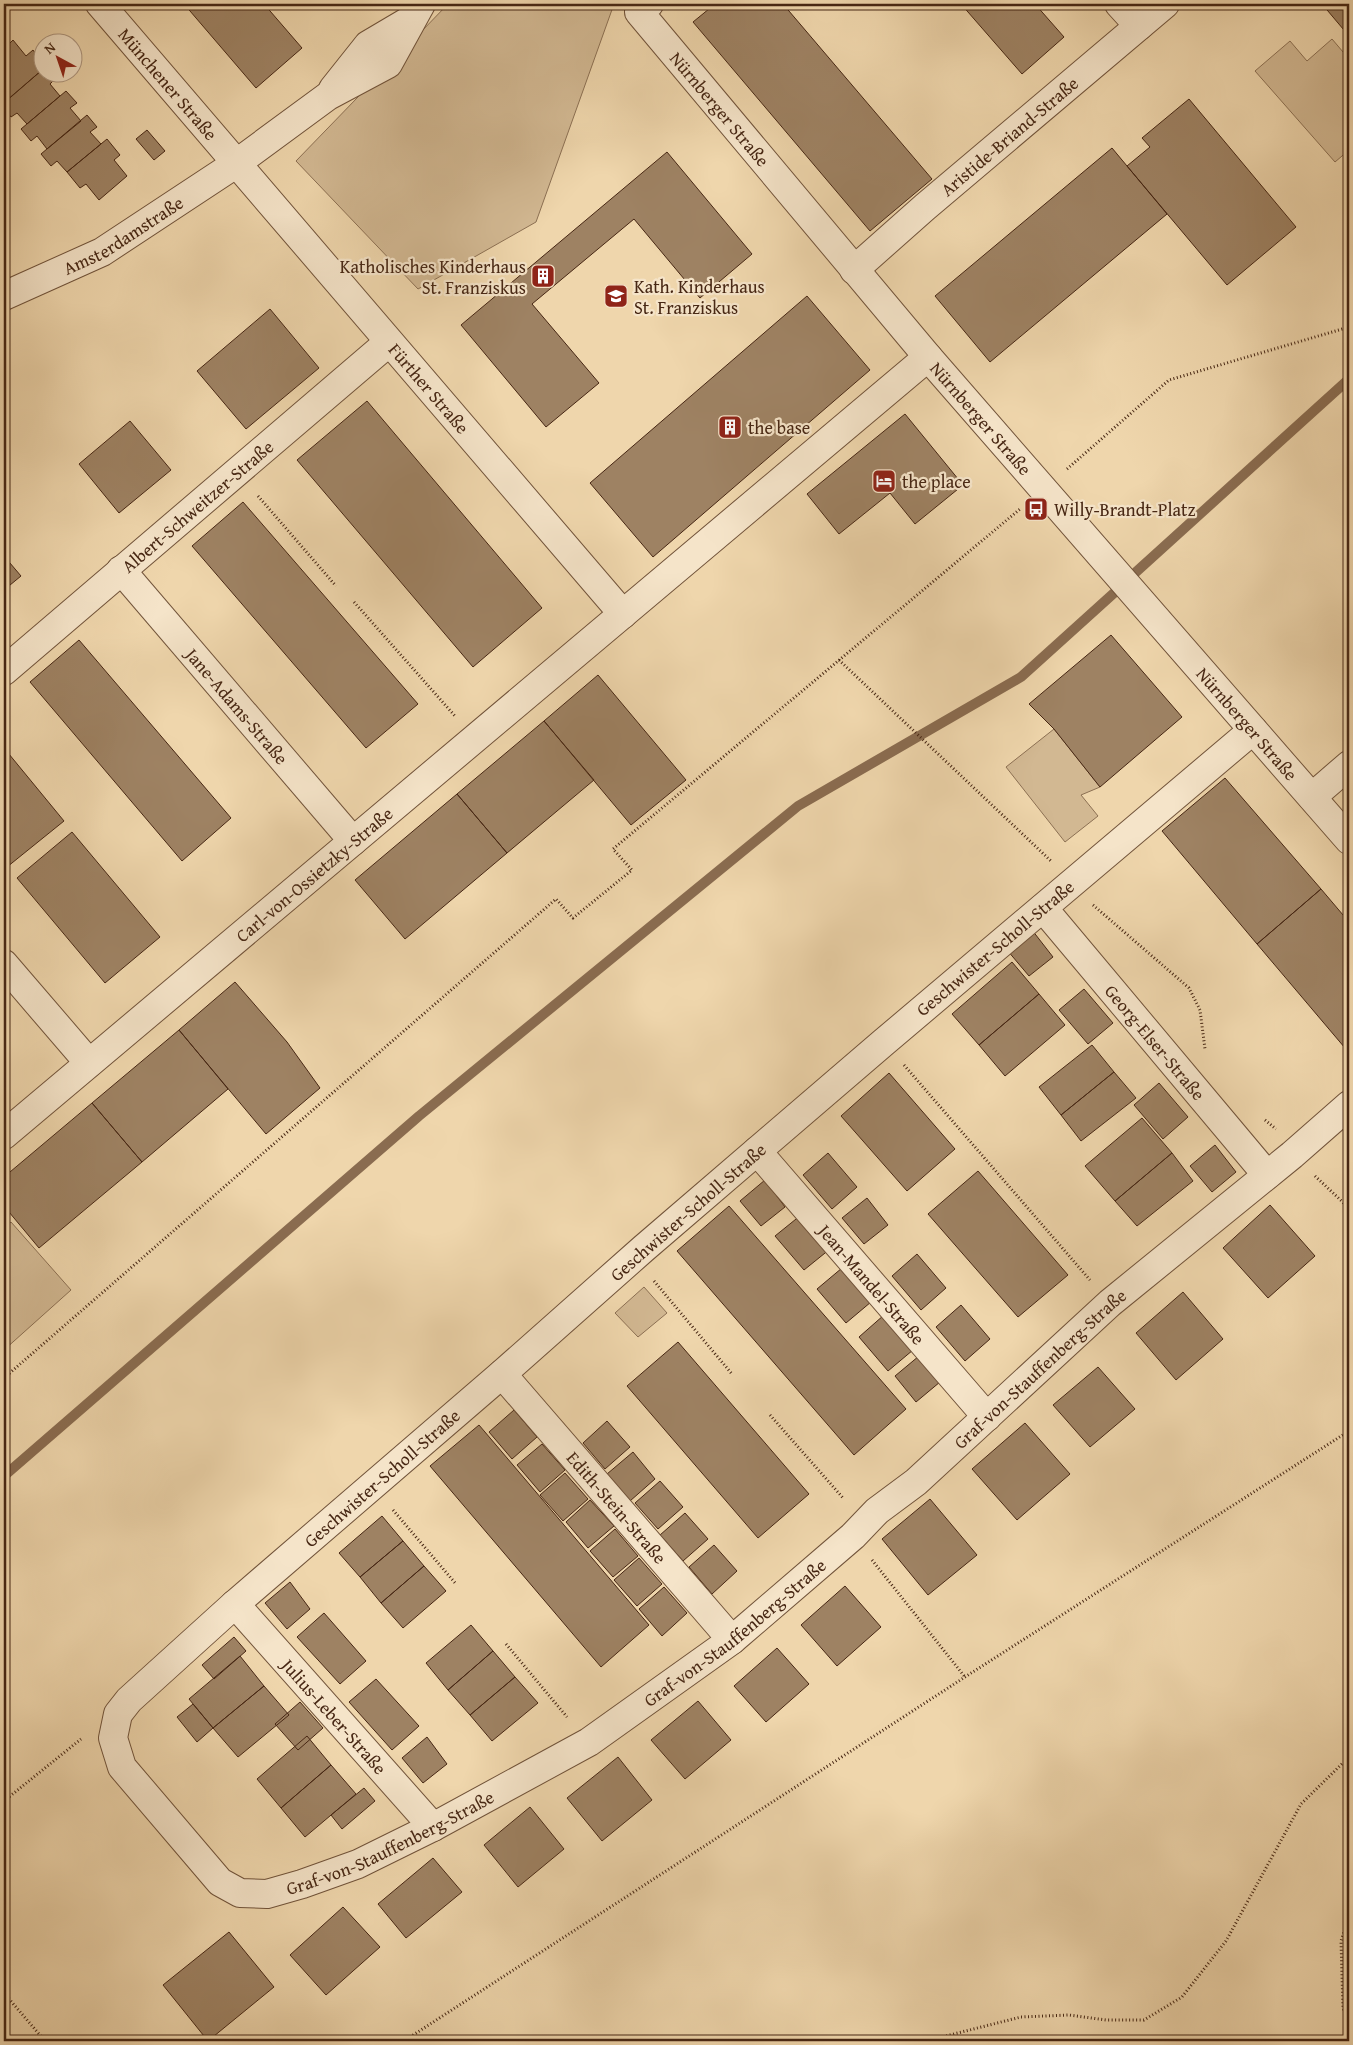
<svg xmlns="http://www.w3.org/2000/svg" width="1353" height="2045" viewBox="0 0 1353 2045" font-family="'Gentium Book Plus',serif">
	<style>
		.green { fill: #d2b892; stroke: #8c7053 }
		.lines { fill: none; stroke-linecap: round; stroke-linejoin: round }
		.stream { stroke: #8a6c50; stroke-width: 10 }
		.building { fill: #9e8263; stroke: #472714 }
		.minor-casing { stroke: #71533a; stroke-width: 30 }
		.path { stroke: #472714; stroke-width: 3; stroke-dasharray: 1 2.5; stroke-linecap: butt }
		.minor { stroke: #f5e4c9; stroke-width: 28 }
		.labels { text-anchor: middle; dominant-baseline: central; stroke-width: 4.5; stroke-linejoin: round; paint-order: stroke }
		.street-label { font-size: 18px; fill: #472714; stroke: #f5e4c9 }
		.poi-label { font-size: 18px; fill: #472714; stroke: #f5e4c9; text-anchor: start }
	</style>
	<rect width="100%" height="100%" fill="#efd6ac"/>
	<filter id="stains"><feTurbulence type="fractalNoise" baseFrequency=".004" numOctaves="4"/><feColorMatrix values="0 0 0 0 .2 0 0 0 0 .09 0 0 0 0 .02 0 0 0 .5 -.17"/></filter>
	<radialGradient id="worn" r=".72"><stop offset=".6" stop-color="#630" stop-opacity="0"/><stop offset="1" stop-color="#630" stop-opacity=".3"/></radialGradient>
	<path class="green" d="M448 4H614L536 222 418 289 296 161Z
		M1332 39 1349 59V150L1335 162 1255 71 1290 41 1307 61Z
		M1054 729 1100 787 1081 795 1098 816 1065 842 1006 767Z
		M11 1222 71 1290 4 1350V1228Z
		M644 1287 667 1313 638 1337 615 1313Z"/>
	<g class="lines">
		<path class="stream" d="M1136 572 1349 379
			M4 1476 419 1116 798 806 1021 677 1114 593"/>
	</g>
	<path class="building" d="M184 4H264L302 48 256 88Z
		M715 4H783L932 179 870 231 693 22Z
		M961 4H1035L1064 37 1022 74Z
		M1322 4H1349V36Z
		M13 40 26 56 33 50 42 62V70L7 100 4 97V49Z
		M42 70V72H51L56 78 50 84 60 96 27 124 17 113 11 117 4 108V103Z
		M66 91 77 103 70 108 81 121 47 149 37 136 31 141 21 129Z
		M1189 99 1296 227 1227 285 1127 166 1150 147 1142 138Z
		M87 115 97 127 90 132 101 144 67 172 57 161 51 166 41 154Z
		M147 130 165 151 154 160 136 139Z
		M107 139 120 155 114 160 127 176 99 200 86 184 80 188 67 172Z
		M1112 148 1167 214 990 362 935 296Z
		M667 152 752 254 700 298 634 219 532 304 599 383 546 427 461 325Z
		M807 296 870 370 653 557 590 483Z
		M270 309 319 368 246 429 197 371Z
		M367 401 542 608 473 667 297 460Z
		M905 414 963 485 915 524 890 493 839 534 807 494Z
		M130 421 171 470 119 513 79 464Z
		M243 502 418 704 366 748 192 546Z
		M4 556 21 576 4 590Z
		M1111 635 1182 717 1100 787 1054 729 1029 704Z
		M79 640 231 818 182 861 30 682Z
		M598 675 686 780 631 825 544 721Z
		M544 721 594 780 507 853 457 794Z
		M4 748 64 821 7 867 4 863Z
		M1225 778 1321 889 1257 944 1162 831Z
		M457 794 507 853 405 939 355 880Z
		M72 832 160 937 105 983 17 878Z
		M1321 889 1349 922V1045L1345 1048 1257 944Z
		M1032 930 1053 957 1029 976 1007 950Z
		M1012 962 1039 994 979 1045 952 1014Z
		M235 982 287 1042 320 1088 266 1134 179 1030Z
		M1084 989 1113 1023 1088 1044 1059 1010Z
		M1039 994 1065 1025 1005 1076 979 1045Z
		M179 1030 228 1089 142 1162 92 1103Z
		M1092 1045 1114 1072 1061 1115 1039 1087Z
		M4 1063 9 1070 4 1075Z
		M1114 1072 1136 1098 1081 1141 1061 1115Z
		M889 1073 955 1149 907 1191 841 1116Z
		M1159 1083 1188 1117 1163 1139 1134 1105Z
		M92 1103 142 1162 39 1248 4 1206V1177Z
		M1142 1118 1172 1153 1115 1201 1085 1166Z
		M1215 1145 1236 1172 1212 1192 1190 1166Z
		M828 1153 857 1187 832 1209 803 1175Z
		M1172 1153 1193 1181 1137 1226 1115 1201Z
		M978 1171 1068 1275 1018 1317 928 1214Z
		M765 1180 785 1207 761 1226 740 1201Z
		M867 1198 888 1225 864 1244 842 1218Z
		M1270 1205 1315 1256 1268 1298 1223 1248Z
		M729 1206 906 1409 854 1455 677 1251Z
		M801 1215 830 1249 804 1270 775 1236Z
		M917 1254 946 1288 921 1310 892 1276Z
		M842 1268 871 1302 846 1323 817 1289Z
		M1183 1292 1223 1339 1176 1380 1136 1333Z
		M961 1305 990 1339 965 1361 936 1327Z
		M884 1315 913 1350 888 1371 859 1337Z
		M678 1342 809 1494 758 1538 627 1386Z
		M919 1356 940 1382 916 1402 895 1376Z
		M1098 1367 1135 1409 1090 1447 1053 1405Z
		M514 1410 537 1437 512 1459 489 1432Z
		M607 1421 630 1447 605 1469 583 1443Z
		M1025 1423 1070 1474 1017 1520 972 1469Z
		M479 1425 649 1625 601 1667 430 1466Z
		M542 1444 565 1470 540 1492 517 1465Z
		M633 1452 655 1479 630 1501 607 1474Z
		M565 1473 588 1499 563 1521 540 1495Z
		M660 1481 683 1507 658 1529 635 1503Z
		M930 1499 977 1555 928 1595 882 1539Z
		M590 1500 614 1526 588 1548 566 1522Z
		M685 1513 708 1539 683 1561 660 1535Z
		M382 1516 403 1541 360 1577 339 1553Z
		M615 1529 638 1556 613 1577 590 1551Z
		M403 1541 424 1566 381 1603 360 1577Z
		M714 1545 737 1571 712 1594 689 1567Z
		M639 1558 662 1584 637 1606 614 1580Z
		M424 1566 446 1591 403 1628 381 1603Z
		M290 1582 310 1609 287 1629 265 1603Z
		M845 1586 881 1627 837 1666 801 1625Z
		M664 1587 687 1613 662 1636 639 1609Z
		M324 1613 366 1661 340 1684 297 1637Z
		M471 1625 493 1651 448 1690 426 1663Z
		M234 1637 246 1651 214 1679 202 1665Z
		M777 1648 809 1684 766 1722 734 1686Z
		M493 1651 515 1677 470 1715 448 1690Z
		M240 1656 264 1686 213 1728 189 1699Z
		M515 1677 538 1703 492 1741 470 1715Z
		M376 1679 419 1726 392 1750 349 1702Z
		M264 1686 289 1715 238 1757 213 1728Z
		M698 1701 731 1740 685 1779 651 1740Z
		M300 1702 323 1728 298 1750 275 1724Z
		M193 1704 213 1728 197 1742 177 1717Z
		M307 1736 331 1765 281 1808 257 1779Z
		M427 1737 447 1764 423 1783 402 1758Z
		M618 1757 652 1800 602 1841 567 1798Z
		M331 1765 356 1794 305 1837 281 1808Z
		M364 1788 375 1801 342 1829 331 1815Z
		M530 1807 564 1849 518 1887 484 1845Z
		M433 1858 462 1892 406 1938 378 1904Z
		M343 1907 380 1947 326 1995 290 1955Z
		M229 1932 274 1987 208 2041 163 1985Z"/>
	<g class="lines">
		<g class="minor-casing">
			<g id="minor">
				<path id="s1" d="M100 4 623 614"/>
				<path id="s2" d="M649 4 639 12 928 357 1349 840"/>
				<path d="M1119 4 1139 26"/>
				<path d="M333 89 368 45 412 19"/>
				<path id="s3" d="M854 270 925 207 1165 4"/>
				<path id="s4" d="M4 296 102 252 237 163 328 96 388 64 421 4"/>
				<path id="s5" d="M121 570 353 841"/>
				<path id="s6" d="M4 671 389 342"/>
				<path id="s7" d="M1253 730 884 1042 643 1249 502 1374 235 1604 129 1700 118 1714 113 1738 122 1767 220 1882 240 1893 267 1894 302 1884 358 1864 433 1827 589 1742 732 1640 853 1536 877 1511 916 1482 1110 1303 1292 1155 1349 1105"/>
				<path d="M1312 797 1349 765"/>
				<path id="s8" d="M1043 908 1267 1175"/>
				<path d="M4 964 89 1063"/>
				<path id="s9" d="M4 1135 928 357"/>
				<path id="s10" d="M757 1151 987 1417"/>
				<path id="s11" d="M502 1374 732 1640"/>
				<path id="s12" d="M235 1604 433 1827"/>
			</g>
		</g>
		<path class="path" d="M1067 469 1169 380 1349 327
			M258 496 336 586
			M354 602 455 716
			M839 660 1051 861
			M1093 905 1189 988 1200 1010 1205 1049
			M904 1065 1090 1280
			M1265 1120 1276 1129
			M1315 1176 1349 1208
			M654 1281 732 1374
			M4 1378 556 899 573 918 632 870 613 849 1020 509
			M770 1415 844 1499
			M393 1510 456 1584
			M872 1560 965 1677
			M506 1644 567 1717
			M4 1801 81 1739
			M1349 1916 1341 1941 1343 2008 1349 2027
			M4 1993 45 2041
			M404 2041 965 1677 1349 1431
			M926 2041 1021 2017 1069 2015 1106 2020H1144L1182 1997 1226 1941 1301 1804 1349 1757"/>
		<use href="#minor" class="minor"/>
	</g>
	<defs>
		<g id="building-square" transform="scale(1.25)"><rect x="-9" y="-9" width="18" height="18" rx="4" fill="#8f2418" stroke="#f5e4c9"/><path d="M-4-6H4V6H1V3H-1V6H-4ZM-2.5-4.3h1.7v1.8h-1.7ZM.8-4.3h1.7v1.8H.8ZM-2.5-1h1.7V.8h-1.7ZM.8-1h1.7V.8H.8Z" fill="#fff"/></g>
		<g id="school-square" transform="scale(1.25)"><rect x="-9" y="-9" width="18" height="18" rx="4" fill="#8f2418" stroke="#f5e4c9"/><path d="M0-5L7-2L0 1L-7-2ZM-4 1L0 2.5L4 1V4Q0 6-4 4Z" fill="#fff"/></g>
		<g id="hotel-square" transform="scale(1.25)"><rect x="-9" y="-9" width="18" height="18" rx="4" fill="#8f2418" stroke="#f5e4c9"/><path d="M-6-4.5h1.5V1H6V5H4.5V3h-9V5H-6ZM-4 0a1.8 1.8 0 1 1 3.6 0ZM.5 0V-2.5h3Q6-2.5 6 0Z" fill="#fff"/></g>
		<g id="bus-square" transform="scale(1.25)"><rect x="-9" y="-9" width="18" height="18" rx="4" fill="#8f2418" stroke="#f5e4c9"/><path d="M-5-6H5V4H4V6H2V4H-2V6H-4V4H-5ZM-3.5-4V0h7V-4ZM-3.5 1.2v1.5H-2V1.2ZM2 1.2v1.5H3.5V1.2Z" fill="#fff"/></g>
	</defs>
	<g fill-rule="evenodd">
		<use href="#building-square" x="543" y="276"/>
		<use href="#school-square" x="616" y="296"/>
		<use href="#building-square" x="730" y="427"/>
		<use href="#hotel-square" x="884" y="481"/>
		<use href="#bus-square" x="1036" y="509"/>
	</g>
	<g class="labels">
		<g class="street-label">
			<text stroke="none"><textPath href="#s1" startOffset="105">Münchener Straße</textPath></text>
			<text stroke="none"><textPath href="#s2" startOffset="139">Nürnberger Straße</textPath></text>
			<text stroke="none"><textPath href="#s3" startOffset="205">Aristide-Briand-Straße</textPath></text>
			<text stroke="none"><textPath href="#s4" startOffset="134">Amsterdamstraße</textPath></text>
			<text stroke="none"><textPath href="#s1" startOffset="506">Fürther Straße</textPath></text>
			<text stroke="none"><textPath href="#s2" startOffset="544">Nürnberger Straße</textPath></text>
			<text stroke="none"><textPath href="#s6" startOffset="254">Albert-Schweitzer-Straße</textPath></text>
			<text stroke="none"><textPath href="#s5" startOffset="179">Jane-Adams-Straße</textPath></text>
			<text stroke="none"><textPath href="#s2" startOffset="949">Nürnberger Straße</textPath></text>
			<text stroke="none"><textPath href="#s9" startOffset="405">Carl-von-Ossietzky-Straße</textPath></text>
			<text transform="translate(995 948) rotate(-40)">Geschwister-Scholl-Straße</text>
			<text stroke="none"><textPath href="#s8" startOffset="175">Georg-Elser-Straße</textPath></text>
			<text transform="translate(688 1212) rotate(-41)">Geschwister-Scholl-Straße</text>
			<text stroke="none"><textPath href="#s10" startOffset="176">Jean-Mandel-Straße</textPath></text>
			<text stroke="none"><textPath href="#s7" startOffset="2702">Graf-von-Stauffenberg-Straße</textPath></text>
			<text transform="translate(382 1478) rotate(-41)">Geschwister-Scholl-Straße</text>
			<text stroke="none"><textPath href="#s11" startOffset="176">Edith-Stein-Straße</textPath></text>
			<text stroke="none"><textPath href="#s7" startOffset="2298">Graf-von-Stauffenberg-Straße</textPath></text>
			<text stroke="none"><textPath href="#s12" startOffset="150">Julius-Leber-Straße</textPath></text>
			<text stroke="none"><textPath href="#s7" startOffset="1892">Graf-von-Stauffenberg-Straße</textPath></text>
		</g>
		<g class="poi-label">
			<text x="526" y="266" text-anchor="end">Katholisches Kinderhaus<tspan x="526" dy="21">St. Franziskus</tspan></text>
			<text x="634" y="286">Kath. Kinderhaus<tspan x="634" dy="21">St. Franziskus</tspan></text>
			<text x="748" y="427">the base</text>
			<text x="902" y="481">the place</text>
			<text x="1054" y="509">Willy-Brandt-Platz</text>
		</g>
	</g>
	<rect width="1353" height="2045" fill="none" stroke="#efd6ac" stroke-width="20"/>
	<rect x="5" y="5" width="1343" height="2035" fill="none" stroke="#472714" stroke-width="2.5"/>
	<rect x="10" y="10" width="1333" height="2025" fill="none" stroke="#472714"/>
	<g transform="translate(58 58) rotate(320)"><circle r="24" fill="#f5e4c9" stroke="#af9881"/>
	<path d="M0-4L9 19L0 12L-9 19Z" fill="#8f2418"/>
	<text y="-8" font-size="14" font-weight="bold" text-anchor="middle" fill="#472714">N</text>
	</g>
	<rect width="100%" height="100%" filter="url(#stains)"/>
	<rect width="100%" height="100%" fill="url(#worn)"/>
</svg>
